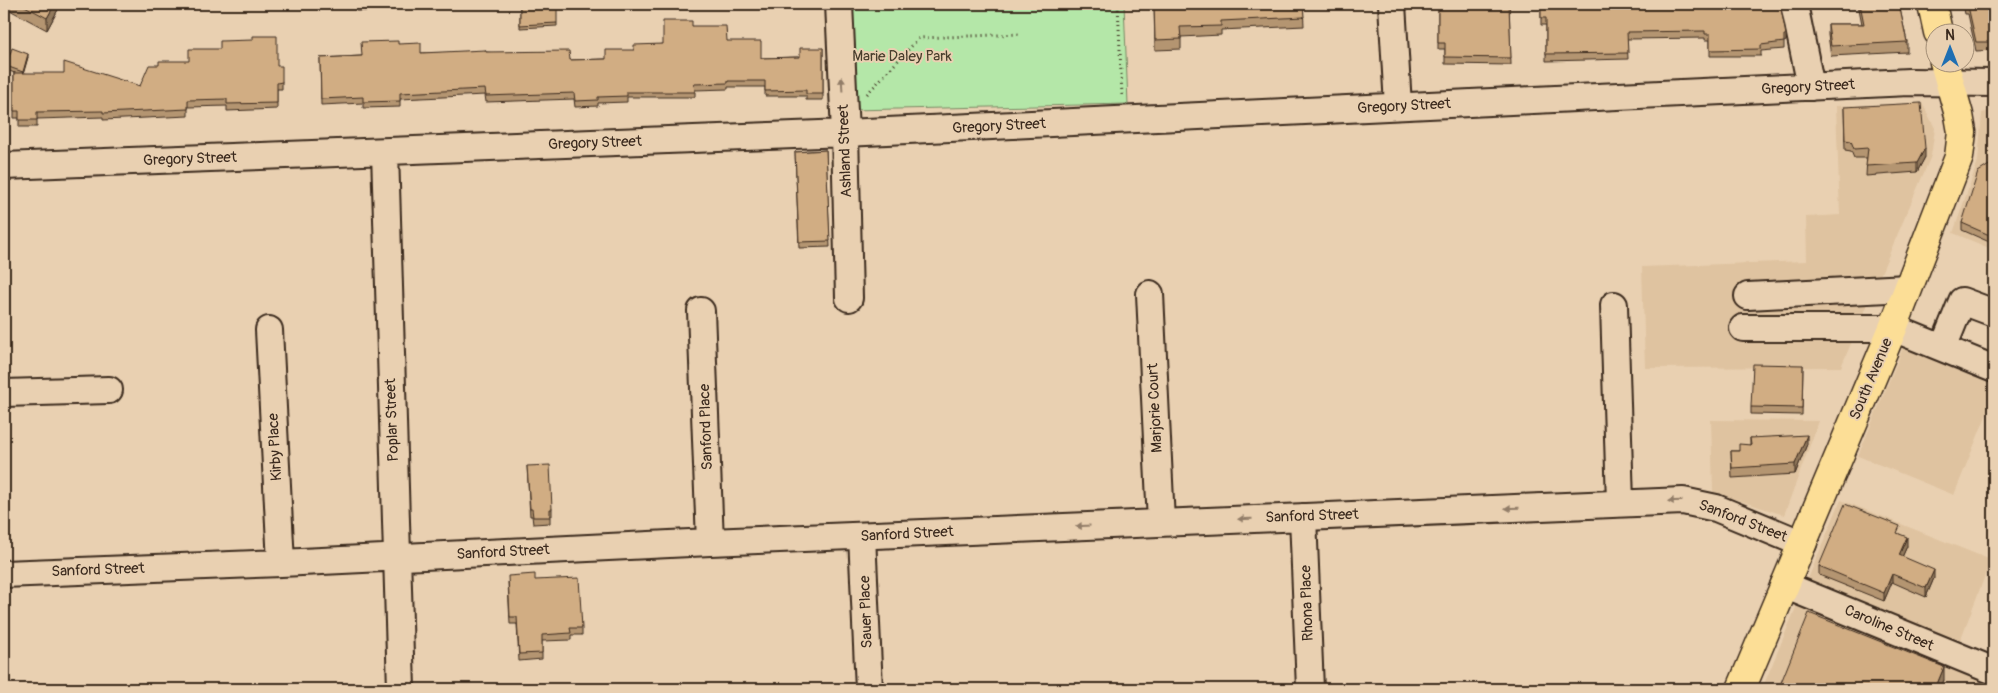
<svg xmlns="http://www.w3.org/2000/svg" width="1998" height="693" viewBox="0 0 1998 693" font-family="Pangolin,sans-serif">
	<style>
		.built { fill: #dfc3a0 }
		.green { fill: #b4e7a8; stroke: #788863 }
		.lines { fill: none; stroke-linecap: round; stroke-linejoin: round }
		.minor-casing { stroke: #3b2a1e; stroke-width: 30 }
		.major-casing { stroke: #3b2a1e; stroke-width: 31 }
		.path { stroke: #3b2a1e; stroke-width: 3; stroke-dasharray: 1 4; stroke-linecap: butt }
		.minor { stroke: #e9d0b1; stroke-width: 26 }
		.major { stroke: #fcde96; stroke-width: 28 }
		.wall { fill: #b49571; stroke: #3b2a1e }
		.shaded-wall { fill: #92795c; stroke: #3b2a1e }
		.building { fill: #d1ad83; stroke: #3b2a1e }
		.oneway { fill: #927d68 }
		.labels { text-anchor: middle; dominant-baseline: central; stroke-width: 4; stroke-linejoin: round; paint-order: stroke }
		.park-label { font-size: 15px; fill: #473d2c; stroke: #e9d0b1 }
		.street-label { font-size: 15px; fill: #3b2a1e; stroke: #e9d0b1 }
	</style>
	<rect width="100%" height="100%" fill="#e9d0b1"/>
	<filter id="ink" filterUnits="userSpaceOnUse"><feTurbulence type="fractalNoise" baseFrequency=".02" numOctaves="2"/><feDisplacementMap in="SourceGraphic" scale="10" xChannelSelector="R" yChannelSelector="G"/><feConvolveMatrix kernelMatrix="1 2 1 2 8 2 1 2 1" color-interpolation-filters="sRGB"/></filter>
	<g filter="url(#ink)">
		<path class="built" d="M1922 103 1935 128 1931 156 1841 367 1645 368 1642 267 1807 261 1806 217 1840 215 1836 106Z
			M1994 110V250L1953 233 1978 161 1982 113Z
			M1905 343 1994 379V396L1954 495 1858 456Z
			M1711 420 1819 421 1784 515 1713 492Z
			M1841 500 1991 560 1950 667 1994 687V689H1762Z"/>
		<path class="green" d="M846 4H1124L1128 104 851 110Z"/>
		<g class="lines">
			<g class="minor-casing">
				<path id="minor" d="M839 4 845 133 849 298
					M1392 4 1398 106
					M1794 4 1811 87
					M385 152 401 689
					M4 166 845 133 1909 82 1994 83
					M1150 294 1161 522
					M1748 296 1908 288
					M1614 305 1620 503
					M701 311 710 542
					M1743 328H1893L1994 369
					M269 330 281 563
					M1943 348 1962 301 1994 313
					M4 393 109 390
					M1303 517 1310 689
					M862 536 869 689
					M4 574 281 563 710 542 1683 501 1716 508 1803 544
					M1784 585 1994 671"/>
			</g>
			<g class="major-casing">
				<path id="major" d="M1932 4 1938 32
					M1741 689 1893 328 1959 157 1962 132 1959 115 1944 62"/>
			</g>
			<path class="path" d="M1118 4 1122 96
				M867 94 919 38 1021 34"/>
			<use href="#minor" class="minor"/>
			<use href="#major" class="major"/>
		</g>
		<path class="wall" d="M4 4H61L47 30 4 7Z
			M356 4H378V11H356Z
			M1154 4H1303L1304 26 1221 30V35L1181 37V49L1155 50Z
			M1438 4H1509L1511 65 1445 64V49H1438Z
			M1541 4 1727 9 1762 7V4L1786 35V41L1784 42V49L1761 51V56H1710V40H1705V38L1627 39 1628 59 1546 61V25H1541Z
			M1858 4H1899L1907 42V52L1831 56 1828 35V24H1862Z
			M1962 4H1994V50L1976 51 1968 14H1964Z
			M520 6 557 23V26L520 28Z
			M692 26 727 41 761 58 800 57 823 48V100H806V96H765V87H728V89L695 90V97H627V102L598 103V106L575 107 574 99 486 102 485 95 400 99V107L363 108V103L321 105 320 58 361 56 398 44 421 53 486 52 570 60 606 59 634 50 663 44Z
			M28 57 23 73 140 86 159 65 277 66 282 82V89H277V109L227 111V106L188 107V116L103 120V117L37 119V127H19V118H14V73H15L6 70V66Z
			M1844 107 1925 157 1917 172 1866 176 1867 158H1854L1851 151 1845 150Z
			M826 150 830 247 799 248 795 152Z
			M1994 162V244L1962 230V223Z
			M1803 365 1802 415 1751 414V407Z
			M1750 438 1807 444 1795 474 1732 478 1731 451H1739L1750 445Z
			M527 466 552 509V516H550V523L533 524 532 516H530Z
			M1900 534 1907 546 1902 557 1934 578 1926 597 1892 582 1884 601 1819 575V566Z
			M535 580 582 628V635H571V640L542 641V659L519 661 517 624H510L508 582Z
			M1944 680 1940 689H1780V685Z"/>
		<path class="shaded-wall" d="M55 4H61L47 30V18Z
			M28 54V57L23 75V72Z
			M1925 148V157L1917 172V163Z
			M1807 435V444L1795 474V464Z
			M1907 537V546L1899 564V555Z
			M1934 570V578L1926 597V588Z
			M1892 574V582L1884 601V593Z
			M1944 667V680L1940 689H1935Z"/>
		<path class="building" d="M21 4H55L47 18Z
			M356 4H378L356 5Z
			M544 4H557V23L520 25V6Z
			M1154 4H1303L1304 17 1221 21V26L1180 27 1181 39 1155 40Z
			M1438 4H1509L1511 58 1445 57V43H1438Z
			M1541 4H1727V9L1762 7V4H1780L1786 35H1784V42L1761 45V49L1710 50V34H1705V31L1627 32 1628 53 1546 54V18H1541Z
			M1860 4H1899L1907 42 1831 46 1828 24H1864Z
			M1963 4H1994V42H1976L1968 6H1964Z
			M663 21H692V26H726L727 41H761V58L800 57V48H823V94H806V90L765 91V81H728V83L694 84 695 92H627V96L598 97V100L575 101 574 93 486 96 485 89 400 93V101L363 102V97L321 99 320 58 362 56 361 42 398 41V44L421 43V53L485 50 486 52 569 51 570 60 606 59V50H634V45L663 44Z
			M253 36H277V66H282V82L277 83V103L227 104V99L188 100V109L103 113V111L37 112V120H19V111H14V73H64V62L140 86 149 65H159V61H189V49H220V41L253 40Z
			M12 48 28 54 23 72 6 66Z
			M1921 103 1925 148 1917 163 1866 166 1868 148 1854 149 1851 141 1845 140 1844 107Z
			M826 150 830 241 799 242 795 152Z
			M1994 162V237L1962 223 1978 172Z
			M1753 364 1803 365 1802 408 1751 407Z
			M1807 435 1795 464 1732 468 1731 451H1739V444L1751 445 1750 438Z
			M550 465 552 509H550V517H533L532 509H530L527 466Z
			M1845 504 1900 526 1897 533 1907 537 1899 555 1934 570 1926 588 1892 574 1884 593 1819 566Z
			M535 574V580L579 578 582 628H570L571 633 542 635V653L519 654 517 617H510L508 576Z
			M1809 613 1944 667 1935 689H1789L1780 685Z"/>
		<defs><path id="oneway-solid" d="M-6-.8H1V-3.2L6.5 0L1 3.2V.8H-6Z" transform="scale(1.25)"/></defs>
		<g class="oneway">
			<use href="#oneway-solid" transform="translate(842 84) rotate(-93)"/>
			<use href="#oneway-solid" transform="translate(1675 501) rotate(178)"/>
			<use href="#oneway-solid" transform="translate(1512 508) rotate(178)"/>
			<use href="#oneway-solid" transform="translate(1245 519) rotate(178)"/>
			<use href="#oneway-solid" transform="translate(1083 526) rotate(177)"/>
		</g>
	</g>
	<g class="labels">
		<g class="park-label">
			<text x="902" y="56">Marie Daley Park</text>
		</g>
		<g class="street-label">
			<text transform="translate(1808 87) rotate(-3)">Gregory Street</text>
			<text transform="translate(1404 106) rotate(-3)">Gregory Street</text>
			<text transform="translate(999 126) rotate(-3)">Gregory Street</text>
			<text transform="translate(595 143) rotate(-2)">Gregory Street</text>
			<text transform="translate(845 151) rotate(-92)">Ashland Street</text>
			<text transform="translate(190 159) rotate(-2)">Gregory Street</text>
			<text transform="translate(1871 379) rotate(-67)">South Avenue</text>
			<text transform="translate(1155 408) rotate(-93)">Marjorie Court</text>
			<text transform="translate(392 420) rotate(-92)">Poplar Street</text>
			<text transform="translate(706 427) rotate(-92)">Sanford Place</text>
			<text transform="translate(275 447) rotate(-93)">Kirby Place</text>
			<text transform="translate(1312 516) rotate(-2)">Sanford Street</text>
			<text transform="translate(1743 521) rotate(21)">Sanford Street</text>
			<text transform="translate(907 534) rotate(-3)">Sanford Street</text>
			<text transform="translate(503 552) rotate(-3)">Sanford Street</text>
			<text transform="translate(98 570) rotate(-2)">Sanford Street</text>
			<text transform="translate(1307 603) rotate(-92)">Rhona Place</text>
			<text transform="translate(866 612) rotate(-92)">Sauer Place</text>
			<text transform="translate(1889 628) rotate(23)">Caroline Street</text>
		</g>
	</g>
	<rect width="1998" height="693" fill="none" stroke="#e9d0b1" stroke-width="20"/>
	<rect x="10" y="10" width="1978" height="673" fill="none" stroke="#3b2a1e" stroke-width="2" filter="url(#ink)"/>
	<g transform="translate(1950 48)"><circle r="24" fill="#e9d0b1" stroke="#a38e76"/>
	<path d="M0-4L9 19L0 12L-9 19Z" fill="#1f6fb2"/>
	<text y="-8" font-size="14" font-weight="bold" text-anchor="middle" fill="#3b2a1e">N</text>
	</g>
</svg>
